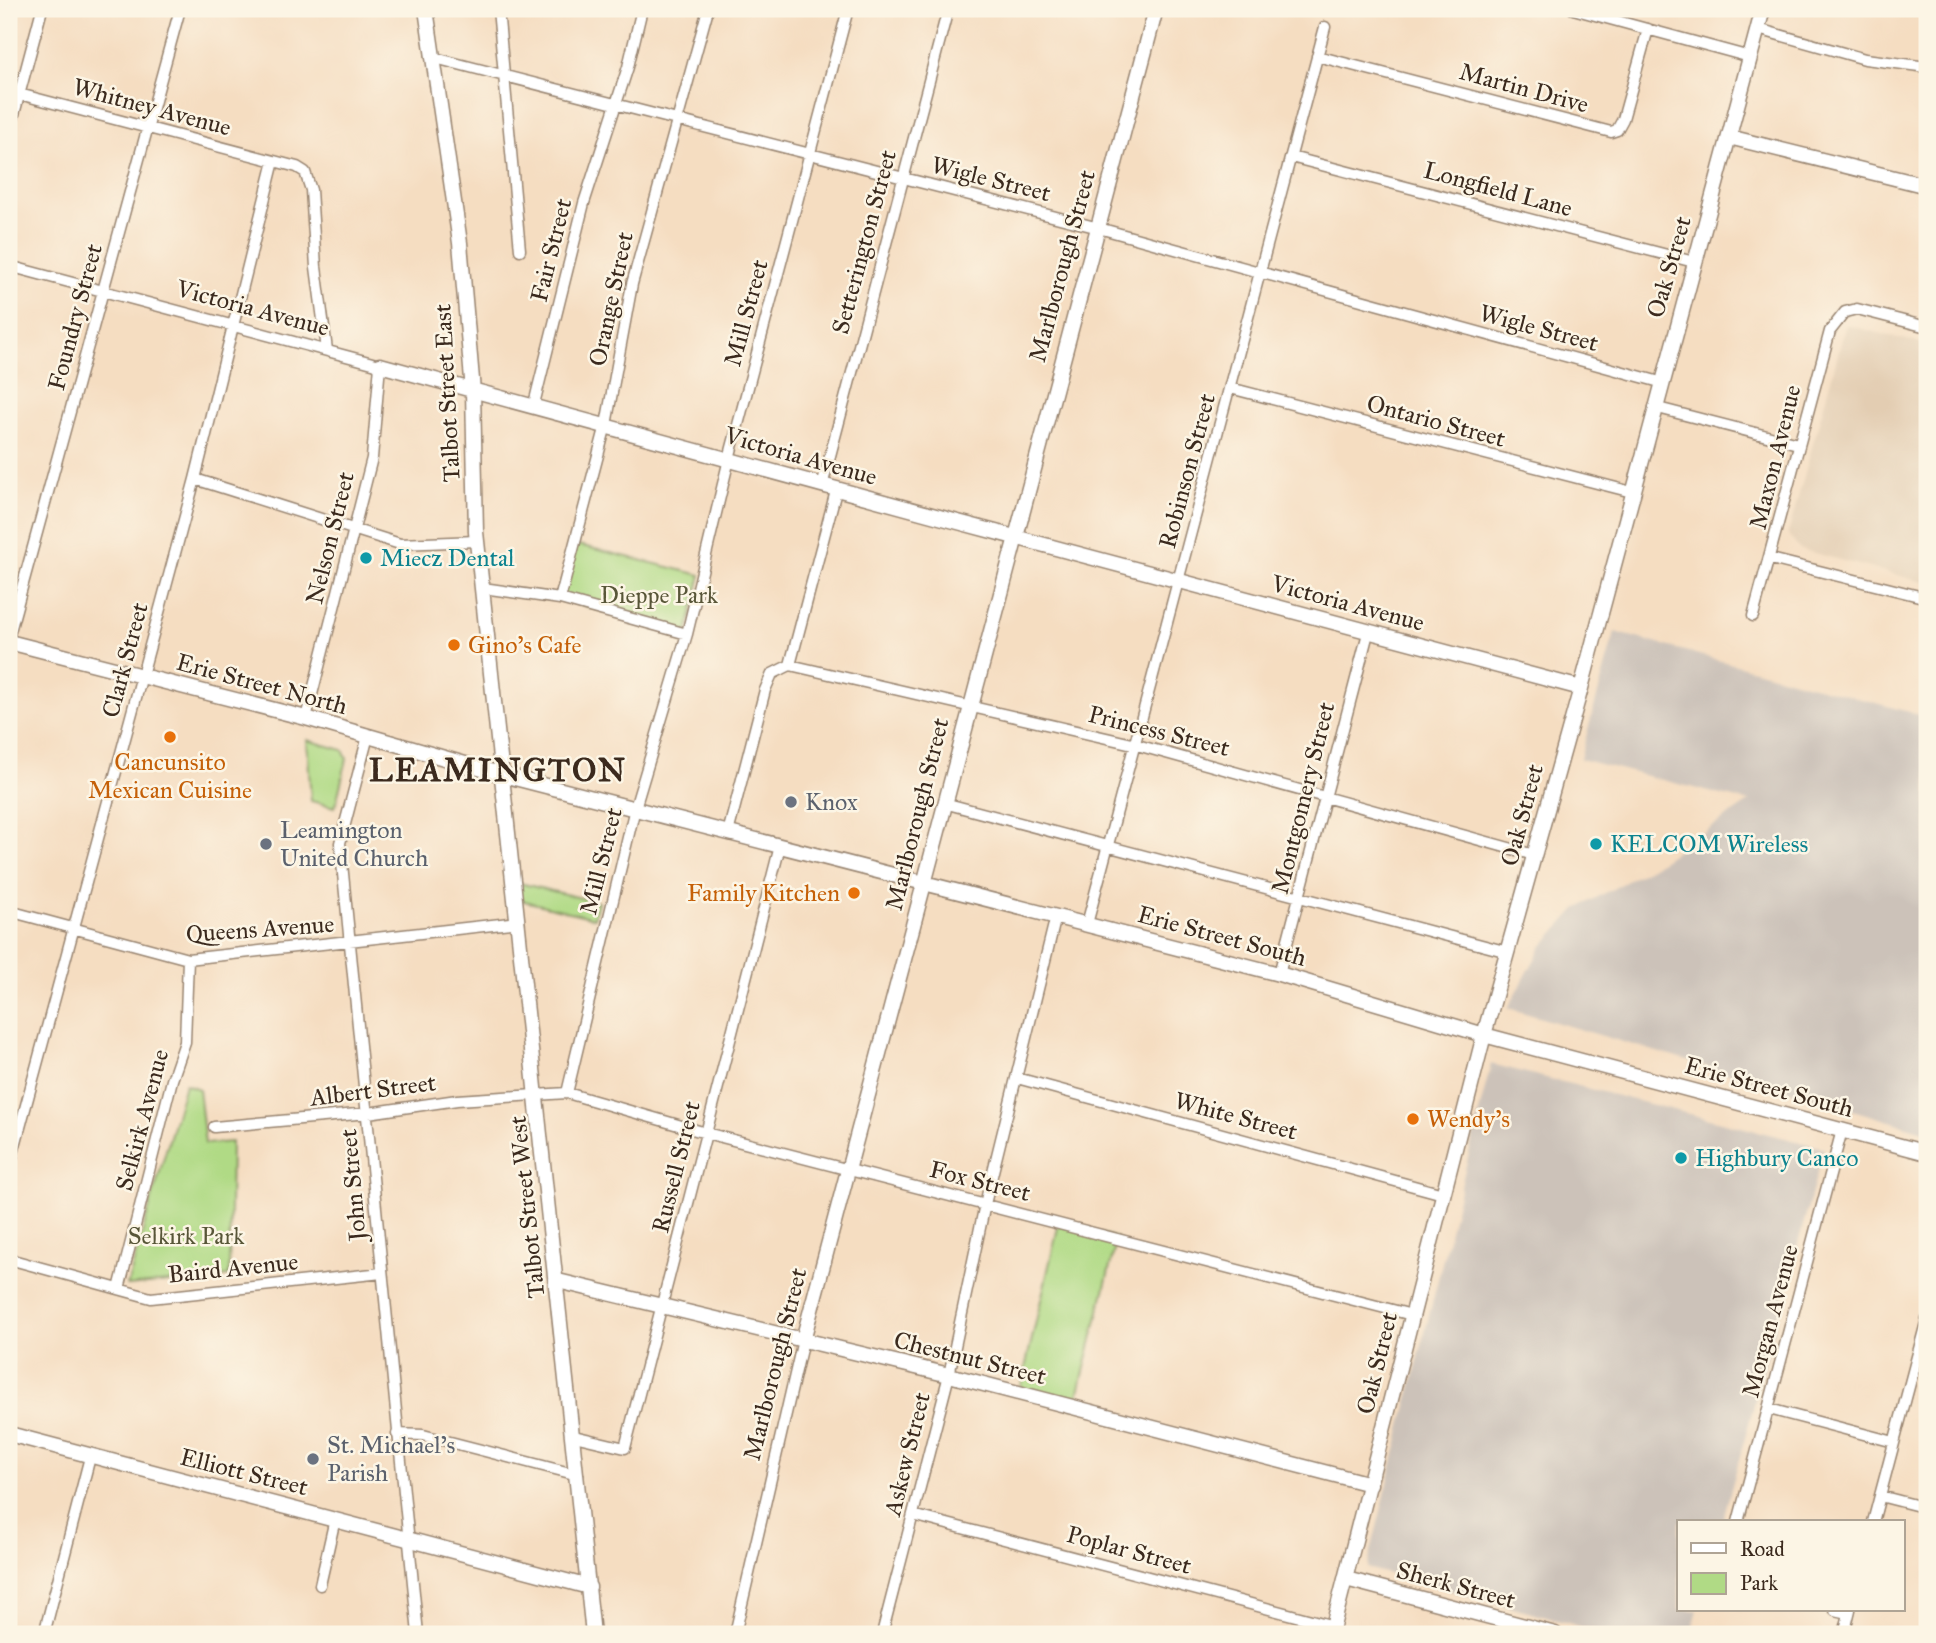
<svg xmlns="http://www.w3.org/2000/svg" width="1936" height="1643" viewBox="0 0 1936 1643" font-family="'IM FELL Great Primer',serif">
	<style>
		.built { fill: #e3cdb2 }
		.industrial { fill: #ccc2b9 }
		.green { fill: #b0da85; stroke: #768252; stroke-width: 2 }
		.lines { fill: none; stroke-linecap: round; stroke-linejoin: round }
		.street-casing { stroke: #988470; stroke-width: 13 }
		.secondary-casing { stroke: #988470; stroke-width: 17 }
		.street { stroke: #fff; stroke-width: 10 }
		.secondary { stroke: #fff; stroke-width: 14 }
		.culture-dot { fill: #0f9aa8; stroke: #fcf5e5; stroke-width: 2.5 }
		.food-dot { fill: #e8710a; stroke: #fcf5e5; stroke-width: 2.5 }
		.worship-dot { fill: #6b7280; stroke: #fcf5e5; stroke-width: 2.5 }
		.labels { text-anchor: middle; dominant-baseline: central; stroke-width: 5; stroke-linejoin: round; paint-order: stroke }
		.street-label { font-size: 24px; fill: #3b2a1e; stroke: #fcf5e5 }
		.culture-label { font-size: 24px; fill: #0d838f; stroke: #fcf5e5; text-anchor: start }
		.park-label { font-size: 24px; fill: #585638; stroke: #fcf5e5 }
		.food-label { font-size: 24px; fill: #c56008; stroke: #fcf5e5; text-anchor: start }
		.worship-label { font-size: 24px; fill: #5b616d; stroke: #fcf5e5; text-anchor: start }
		.district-label { font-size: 32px; font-weight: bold; letter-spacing: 2px; fill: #3b2a1e; stroke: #fcf5e5 }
	</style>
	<rect width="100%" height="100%" fill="#fcf5e5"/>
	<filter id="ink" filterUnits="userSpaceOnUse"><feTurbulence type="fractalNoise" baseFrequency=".0143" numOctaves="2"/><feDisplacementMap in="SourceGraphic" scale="14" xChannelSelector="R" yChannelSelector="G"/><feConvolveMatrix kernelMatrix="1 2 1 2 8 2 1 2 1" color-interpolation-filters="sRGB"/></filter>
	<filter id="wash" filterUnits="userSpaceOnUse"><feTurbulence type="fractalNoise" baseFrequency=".00686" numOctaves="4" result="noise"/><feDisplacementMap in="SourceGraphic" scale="28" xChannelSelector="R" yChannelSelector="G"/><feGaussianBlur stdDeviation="1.57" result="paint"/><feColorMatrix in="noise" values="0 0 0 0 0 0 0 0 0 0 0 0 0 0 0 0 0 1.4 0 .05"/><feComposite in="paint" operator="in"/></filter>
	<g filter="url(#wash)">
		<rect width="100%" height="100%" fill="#f5ddc1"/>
		<path class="built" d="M1846 325 1927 345V583L1799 549 1788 534Z"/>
		<path class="industrial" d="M1615 632 1927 717V1132L1508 1008 1541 948 1576 909 1653 867 1749 802 1580 759Z
			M1491 1064 1824 1148 1722 1522H1679V1610H1698L1691 1634H1608L1367 1568Z"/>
		<path class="green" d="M574 544 701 575 687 634 560 599Z
			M307 740 343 750 347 759 335 807 311 801Z
			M515 882 598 902 594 918 516 899Z
			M185 1084 199 1089 205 1144 231 1142 229 1276 127 1286Z
			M1059 1223 1117 1238 1075 1408 1019 1394Z"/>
	</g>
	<g filter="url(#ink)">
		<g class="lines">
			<g class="street-casing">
				<path id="street" d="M498 9 520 250
					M1573 9 1750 57
					M1758 29 1865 59 1927 67
					M1317 56 1611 132 1617 130 1623 119 1648 29
					M431 57 1095 227 1660 382
					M19 94 297 167 305 172 311 190 316 267 327 350
					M9 133 42 9
					M1291 157 1694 262
					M9 266 380 365 372 458 306 718
					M1230 388 1632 492
					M1654 407 1798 444
					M533 408 584 203 628 67 642 9
					M195 479 400 544 477 541
					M822 486 948 9
					M1771 559 1927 598
					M483 588 560 599 687 634
					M560 599 606 425 632 284 708 9
					M1753 616 1830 331 1845 312 1857 309 1927 327
					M9 635 180 9
					M790 665 836 491
					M368 736 340 843 418 1634
					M944 803 1508 952
					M728 833 765 690 772 674 790 665 1137 745 1534 855
					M9 911 188 959 519 922
					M1087 924 1325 27
					M1279 974 1368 633
					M1017 1078 1443 1194
					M567 1093 635 808 687 634 729 459 848 9
					M214 1127 368 1113 457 1100 567 1093 706 1133 1412 1315
					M9 1168 195 479 274 161
					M9 1259 151 1298 382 1273
					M119 1289 172 1080 185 1042 188 959
					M1769 1409 1894 1442
					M397 1434 423 1435 578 1475
					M574 1436 625 1448 780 846
					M1880 1496 1927 1508
					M913 1515 1334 1626
					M1738 1522 1842 1130
					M1873 1522 1927 1319
					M320 1585 335 1519
					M1835 1610 1849 1613
					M44 1634 90 1457
					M735 1634 803 1340
					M882 1634 949 1375 985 1204 1056 916
					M1844 1634 1850 1610"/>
			</g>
			<g class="secondary-casing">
				<path id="secondary" d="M426 9 460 243 473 391 476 532 593 1634
					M1729 137 1927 186
					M380 365C780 473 1180 584 1581 688
					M9 642 306 718 503 775 1279 974 1484 1035 1927 1153
					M558 1281 949 1375 1370 1484
					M803 1340 1156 9
					M9 1434 589 1587
					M1346 1579 1555 1634
					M1331 1634 1484 1035 1581 688 1763 9"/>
			</g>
			<use href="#street" class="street"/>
			<use href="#secondary" class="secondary"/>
		</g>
	</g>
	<g class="culture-dot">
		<circle cx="366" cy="558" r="7"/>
		<circle cx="1596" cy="844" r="7"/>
		<circle cx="1681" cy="1158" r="7"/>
	</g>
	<g class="food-dot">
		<circle cx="454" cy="645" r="7"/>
		<circle cx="170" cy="737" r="7"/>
		<circle cx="854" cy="893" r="7"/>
		<circle cx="1413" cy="1119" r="7"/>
	</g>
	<g class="worship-dot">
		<circle cx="791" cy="802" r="7"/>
		<circle cx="266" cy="844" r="7"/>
		<circle cx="313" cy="1459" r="7"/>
	</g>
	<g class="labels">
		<g class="street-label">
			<text transform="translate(1524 88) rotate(15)">Martin Drive</text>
			<text transform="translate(152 107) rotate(15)">Whitney Avenue</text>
			<text transform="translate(991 179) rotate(14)">Wigle Street</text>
			<text transform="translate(1498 189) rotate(15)">Longfield Lane</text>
			<text transform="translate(864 242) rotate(-75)">Setterington Street</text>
			<text transform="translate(551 250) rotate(-76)">Fair Street</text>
			<text transform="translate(1062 266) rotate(-75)">Marlborough Street</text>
			<text transform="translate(1669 267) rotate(-74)">Oak Street</text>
			<text transform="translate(611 299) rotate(-78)">Orange Street</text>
			<text transform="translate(253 308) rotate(15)">Victoria Avenue</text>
			<text transform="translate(746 313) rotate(-75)">Mill Street</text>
			<text transform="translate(75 317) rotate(-75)">Foundry Street</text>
			<text transform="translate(1539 328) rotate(15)">Wigle Street</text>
			<text transform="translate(447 393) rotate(-93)">Talbot Street East</text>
			<text transform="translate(1436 421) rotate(15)">Ontario Street</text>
			<text transform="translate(801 456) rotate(16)">Victoria Avenue</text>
			<text transform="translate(1775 457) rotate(-76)">Maxon Avenue</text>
			<text transform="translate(1187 471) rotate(-75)">Robinson Street</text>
			<text transform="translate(330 538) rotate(-76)">Nelson Street</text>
			<text transform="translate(1348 603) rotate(15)">Victoria Avenue</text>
			<text transform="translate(125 660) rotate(-75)">Clark Street</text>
			<text transform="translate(262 684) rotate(15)">Erie Street North</text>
			<text transform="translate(1159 731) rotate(14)">Princess Street</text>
			<text transform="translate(1303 798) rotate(-76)">Montgomery Street</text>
			<text transform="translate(917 814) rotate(-76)">Marlborough Street</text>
			<text transform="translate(1522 815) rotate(-75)">Oak Street</text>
			<text transform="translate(601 861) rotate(-76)">Mill Street</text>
			<text transform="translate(260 929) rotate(-4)">Queens Avenue</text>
			<text transform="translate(1222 936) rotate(15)">Erie Street South</text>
			<text transform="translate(1769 1087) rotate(15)">Erie Street South</text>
			<text transform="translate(373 1090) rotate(-7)">Albert Street</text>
			<text transform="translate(1236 1116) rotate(15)">White Street</text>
			<text transform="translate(142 1120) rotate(-75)">Selkirk Avenue</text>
			<text transform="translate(676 1167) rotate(-76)">Russell Street</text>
			<text transform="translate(980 1181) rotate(14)">Fox Street</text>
			<text transform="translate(353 1185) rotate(-95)">John Street</text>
			<text transform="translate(527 1207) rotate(-96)">Talbot Street West</text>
			<text transform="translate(233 1268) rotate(-6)">Baird Avenue</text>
			<text transform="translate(1770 1321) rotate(-75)">Morgan Avenue</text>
			<text transform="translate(970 1358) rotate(14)">Chestnut Street</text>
			<text transform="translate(1377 1363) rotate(-76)">Oak Street</text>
			<text transform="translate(775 1364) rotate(-76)">Marlborough Street</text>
			<text transform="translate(907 1454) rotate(-76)">Askew Street</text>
			<text transform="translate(244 1472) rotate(14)">Elliott Street</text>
			<text transform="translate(1129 1550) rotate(15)">Poplar Street</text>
			<text transform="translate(1456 1585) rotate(15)">Sherk Street</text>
		</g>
		<g class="culture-label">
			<text x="380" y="558">Miecz Dental</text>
			<text x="1610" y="844">KELCOM Wireless</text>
			<text x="1695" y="1158">Highbury Canco</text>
		</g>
		<g class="park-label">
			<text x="659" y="595">Dieppe Park</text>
			<text x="186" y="1236">Selkirk Park</text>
		</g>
		<g class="food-label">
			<text x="468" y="645">Gino's Cafe</text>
			<text x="170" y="762" text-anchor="middle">Cancunsito<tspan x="170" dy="28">Mexican Cuisine</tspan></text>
			<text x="840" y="893" text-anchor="end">Family Kitchen</text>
			<text x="1427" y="1119">Wendy's</text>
		</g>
		<g class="worship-label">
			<text x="805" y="802">Knox</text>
			<text x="280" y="830">Leamington<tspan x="280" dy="28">United Church</tspan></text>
			<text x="327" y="1445">St. Michael's<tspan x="327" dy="28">Parish</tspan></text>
		</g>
		<g class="district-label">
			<text x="498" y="770">LEAMINGTON</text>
		</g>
	</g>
	<rect width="1936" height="1643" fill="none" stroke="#fcf5e5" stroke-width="35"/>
	<rect x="1677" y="1520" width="228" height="91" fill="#fcf5e5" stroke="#afa495" stroke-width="2"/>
	<rect x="1691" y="1543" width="35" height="10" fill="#ffffff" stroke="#afa495" stroke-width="2"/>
	<text x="1740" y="1556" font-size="21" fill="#3b2a1e">Road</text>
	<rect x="1691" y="1573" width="35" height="21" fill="#b0da85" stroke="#afa495" stroke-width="2"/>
	<text x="1740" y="1590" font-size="21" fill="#3b2a1e">Park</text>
</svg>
